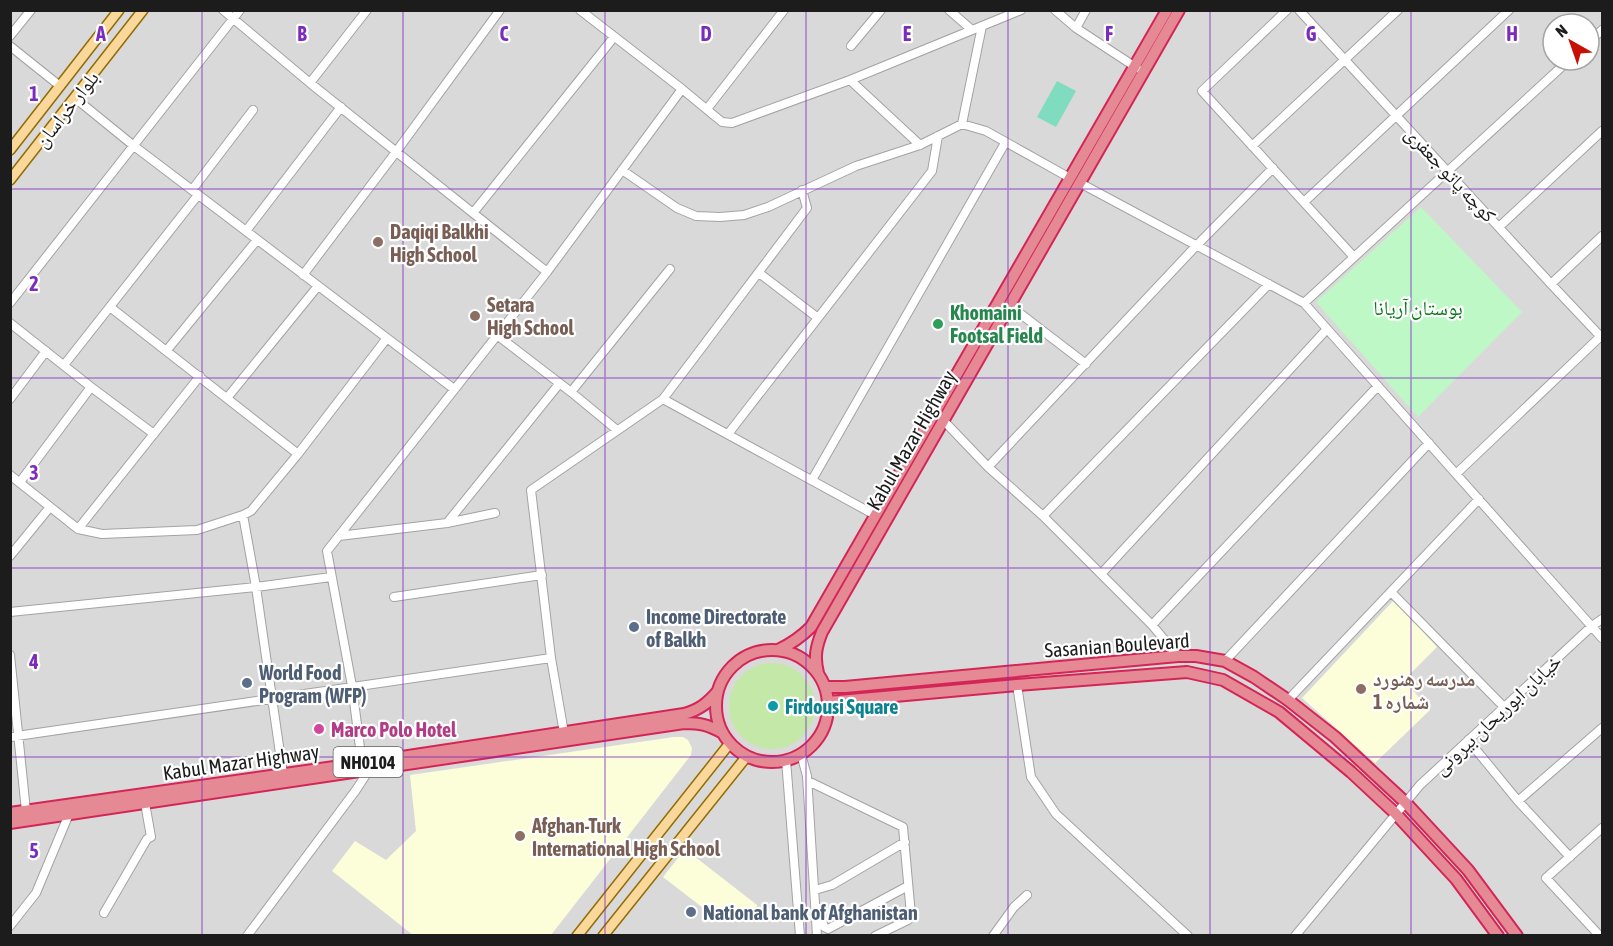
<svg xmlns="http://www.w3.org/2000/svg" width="1613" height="946" viewBox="0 0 1613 946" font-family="'Asap Condensed','Noto Naskh Arabic',sans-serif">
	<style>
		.residential { fill: #dad9d9; fill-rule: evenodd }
		.education { fill: #fcfed9 }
		.grass { fill: #c3e8a7 }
		.park { fill: #bef8c6 }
		.pitch { fill: #80dcbf }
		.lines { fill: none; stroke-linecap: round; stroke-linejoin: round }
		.minor-casing { stroke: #a3a3a3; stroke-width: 10 }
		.major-casing { stroke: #926c02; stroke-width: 12 }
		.highway-casing { stroke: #d42656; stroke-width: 14 }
		.minor { stroke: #fff; stroke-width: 8 }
		.major { stroke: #fad79a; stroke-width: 9 }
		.highway { stroke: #e58994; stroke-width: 10 }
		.grid { fill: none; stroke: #7b2cbf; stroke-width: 1.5; stroke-opacity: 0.55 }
		.education-dot { fill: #8d6e63; stroke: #fff; stroke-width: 2 }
		.leisure-dot { fill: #2e9e5b; stroke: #fff; stroke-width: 2 }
		.service-dot { fill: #5c6f8a; stroke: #fff; stroke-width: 2 }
		.culture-dot { fill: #0f9aa8; stroke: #fff; stroke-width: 2 }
		.hotel-dot { fill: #d1479c; stroke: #fff; stroke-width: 2 }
		.labels { text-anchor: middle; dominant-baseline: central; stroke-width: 4.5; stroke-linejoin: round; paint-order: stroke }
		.shield { fill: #fff; stroke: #606060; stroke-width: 1.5 }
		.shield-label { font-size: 18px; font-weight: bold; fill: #1c1c1c }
		.street-label { font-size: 20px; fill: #1c1c1c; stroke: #fff }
		.education-label { font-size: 20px; font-weight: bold; fill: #785e54; stroke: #fff; text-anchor: start }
		.park-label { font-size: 20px; fill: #0d771d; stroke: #fff }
		.leisure-label { font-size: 20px; font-weight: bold; fill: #27864d; stroke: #fff; text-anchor: start }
		.service-label { font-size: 20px; font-weight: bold; fill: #4e5e75; stroke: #fff; text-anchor: start }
		.culture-label { font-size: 20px; font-weight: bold; fill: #0d838f; stroke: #fff; text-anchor: start }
		.hotel-label { font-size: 20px; font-weight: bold; fill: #b23c85; stroke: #fff; text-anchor: start }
		.grid-label { font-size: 20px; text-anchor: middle; font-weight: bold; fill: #7b2cbf; stroke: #fff; stroke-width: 4.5; stroke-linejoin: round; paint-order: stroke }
	</style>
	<rect width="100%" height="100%" fill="#edeae2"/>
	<path class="residential" d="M11 11H1602V935H11ZM1553 24H1589V60H1553Z"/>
	<path class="education" d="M1394 600 1437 647 1404 680 1430 710 1375 763 1302 698Z
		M674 737H683L688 740 692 748 691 755 551 935H413L332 871 355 841 386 860 416 831 410 775Z
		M685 849 757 905 755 915 720 917V921L663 877Z"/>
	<path class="grass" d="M729 706a43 43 0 1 1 86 0a43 43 0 1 1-86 0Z"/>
	<path class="park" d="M1421 207 1522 312 1418 417 1316 302Z"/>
	<path class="pitch" d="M1057 81 1076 91 1056 127 1037 117Z"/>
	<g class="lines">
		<g class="minor-casing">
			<path id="minor" d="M223 10 310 83 547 272
				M580 10 682 89 722 122 732 123 850 80 1021 10
				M949 10 972 30
				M1055 10 1076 28 1137 68
				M1287 10 1202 91 1353 256
				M1299 10 1551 284 1602 338
				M1076 28 1086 10
				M10 36 31 10
				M1589 42 1602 30
				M10 46 60 86
				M851 46 881 10
				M850 80 920 145
				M310 83 367 10
				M75 98 134 146 454 389
				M707 109 784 10
				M962 124 982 26
				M1252 146 1398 10
				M622 170 677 208 696 216 720 217 744 215 768 207 856 166 920 145 962 124 986 131 1070 178
				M1080 183 1304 303 1602 638
				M192 190 253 110
				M1304 202 1509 10
				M473 213 614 37
				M1499 227 1602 131
				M246 231 341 107
				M759 273 818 318
				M303 275 396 152 500 10
				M1551 284 1602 236
				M10 303 240 10
				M1304 303 1569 60
				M1009 305 1086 364
				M110 307 298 454
				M10 323 91 387 154 434
				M497 335 571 392 617 430
				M167 350 257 240
				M64 365 198 195
				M571 392 670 269
				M227 398 318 286
				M10 399 46 351
				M663 399 875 515
				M943 420 988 467 1043 516 1152 625 1178 656
				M728 434 932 171 938 136
				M988 467 1196 246 1273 168
				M1456 474 1602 335
				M10 475 78 529 102 534 197 530 243 515 251 511 298 454 387 338
				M812 480 1005 143
				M20 482 91 387
				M243 515 256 587 283 774
				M1043 516 1269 284
				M447 523 559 384
				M78 529 200 376
				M339 536 447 523 495 513
				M10 556 50 507
				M1101 574 1327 329
				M1391 592 1504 707
				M394 597 542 575
				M10 612 256 587 331 577
				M1152 625 1378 386
				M10 655 26 811
				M1225 661 1429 443
				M1017 685 1031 777 1056 814 1188 936
				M1288 700 1479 499
				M564 733 551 658 531 490 663 399 807 208 802 190
				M10 737 551 658
				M1468 740 1518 801 1570 857
				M801 754 807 776 817 936
				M786 760 800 936
				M362 763 352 686 327 551 547 272 682 89
				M808 781 903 827 911 915 908 920 875 936
				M1518 801 1602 728
				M815 890 832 885 905 842
				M819 908 824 927 828 929 908 886
				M104 913 147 839 151 837 145 803
				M10 926 36 893 69 814
				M247 936 356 790 369 770
				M993 936 1014 907 1027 895
				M1295 936 1420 785 1592 626 1602 619
				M1596 936 1598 934 1546 878 1602 828"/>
		</g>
		<g class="major-casing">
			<path id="major" d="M10 150 119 10
				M10 180 143 10
				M577 936 730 743
				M603 936 747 756"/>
		</g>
		<g class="highway-casing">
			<path id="highway" d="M778 650C791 644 801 637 811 627L1167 10
				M716 706a56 56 0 1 1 112 0a56 56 0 1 1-112 0Z
				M818 673C814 657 816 647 822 632L1179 10
				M825 687H845L1178 656H1196L1225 661 1254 677 1288 700 1335 737 1405 802 1468 870 1517 936
				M828 702 1017 685 1187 672 1223 680 1279 712 1351 772 1395 813 1456 879 1498 936
				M10 813 362 763 684 714C699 710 708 703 718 691
				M10 823 684 723C701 723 708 725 723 733"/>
		</g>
		<use href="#minor" class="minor"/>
		<use href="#major" class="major"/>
		<use href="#highway" class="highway"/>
	</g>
	<path class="grid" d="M202 10V936M403 10V936M605 10V936M806 10V936M1008 10V936M1210 10V936M1411 10V936M10 189H1602M10 378H1602M10 568H1602M10 757H1602"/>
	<g class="education-dot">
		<circle cx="378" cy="242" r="6"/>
		<circle cx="475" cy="316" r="6"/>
		<circle cx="1361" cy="689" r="6"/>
		<circle cx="520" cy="836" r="6"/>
	</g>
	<circle class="leisure-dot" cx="938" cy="324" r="6"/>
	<g class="service-dot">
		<circle cx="634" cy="627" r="6"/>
		<circle cx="247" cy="683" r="6"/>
		<circle cx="691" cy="912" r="6"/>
	</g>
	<circle class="culture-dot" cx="773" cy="706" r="6"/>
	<circle class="hotel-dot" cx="319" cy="729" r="6"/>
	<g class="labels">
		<rect class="shield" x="333.5" y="747" width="69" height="30" rx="4.5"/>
		<g class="shield-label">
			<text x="368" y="762">NH0104</text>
		</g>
		<g class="street-label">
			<text transform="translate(66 109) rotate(-52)">بلوار خراسان</text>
			<text transform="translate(1451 174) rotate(47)">کوچه پاتو جعفری</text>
			<text transform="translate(911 440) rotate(-60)">Kabul Mazar Highway</text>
			<text transform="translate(1117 645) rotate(-4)">Sasanian Boulevard</text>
			<text transform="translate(1497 714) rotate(-43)">خیابان ابوریحان بیرونی</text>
			<text transform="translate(241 762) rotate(-8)">Kabul Mazar Highway</text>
		</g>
		<g class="education-label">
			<text x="390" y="231">Daqiqi Balkhi<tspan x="390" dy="23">High School</tspan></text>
			<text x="487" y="304">Setara<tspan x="487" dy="23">High School</tspan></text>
			<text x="1373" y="678">مدرسه رهنورد<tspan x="1373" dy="23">شماره 1</tspan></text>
			<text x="532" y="825">Afghan-Turk<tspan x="532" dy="23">International High School</tspan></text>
		</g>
		<g class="park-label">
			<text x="1418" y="307">بوستان آریانا</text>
		</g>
		<g class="leisure-label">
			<text x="950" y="312">Khomaini<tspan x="950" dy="23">Footsal Field</tspan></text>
		</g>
		<g class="service-label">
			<text x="646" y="616">Income Directorate<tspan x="646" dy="23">of Balkh</tspan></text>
			<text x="259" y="672">World Food<tspan x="259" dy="23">Program (WFP)</tspan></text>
			<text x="703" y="912">National bank of Afghanistan</text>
		</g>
		<g class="culture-label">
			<text x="785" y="706">Firdousi Square</text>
		</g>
		<g class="hotel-label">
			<text x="331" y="729">Marco Polo Hotel</text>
		</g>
	</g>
	<g class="grid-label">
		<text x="101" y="41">A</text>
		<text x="302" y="41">B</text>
		<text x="504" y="41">C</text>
		<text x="706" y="41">D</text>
		<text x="907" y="41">E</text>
		<text x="1109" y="41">F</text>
		<text x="1311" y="41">G</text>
		<text x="1512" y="41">H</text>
		<text x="34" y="101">1</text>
		<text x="34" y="291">2</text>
		<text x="34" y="480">3</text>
		<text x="34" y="669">4</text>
		<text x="34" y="858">5</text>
	</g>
	<rect width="1613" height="946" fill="none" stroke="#1c1c1c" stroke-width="24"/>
	<g transform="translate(1571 42) rotate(320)"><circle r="28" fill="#ffffff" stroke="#a4a4a4" stroke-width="1.5"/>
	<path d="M0-4.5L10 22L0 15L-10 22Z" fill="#c51003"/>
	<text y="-9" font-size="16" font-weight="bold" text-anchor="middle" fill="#1c1c1c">N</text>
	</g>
</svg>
